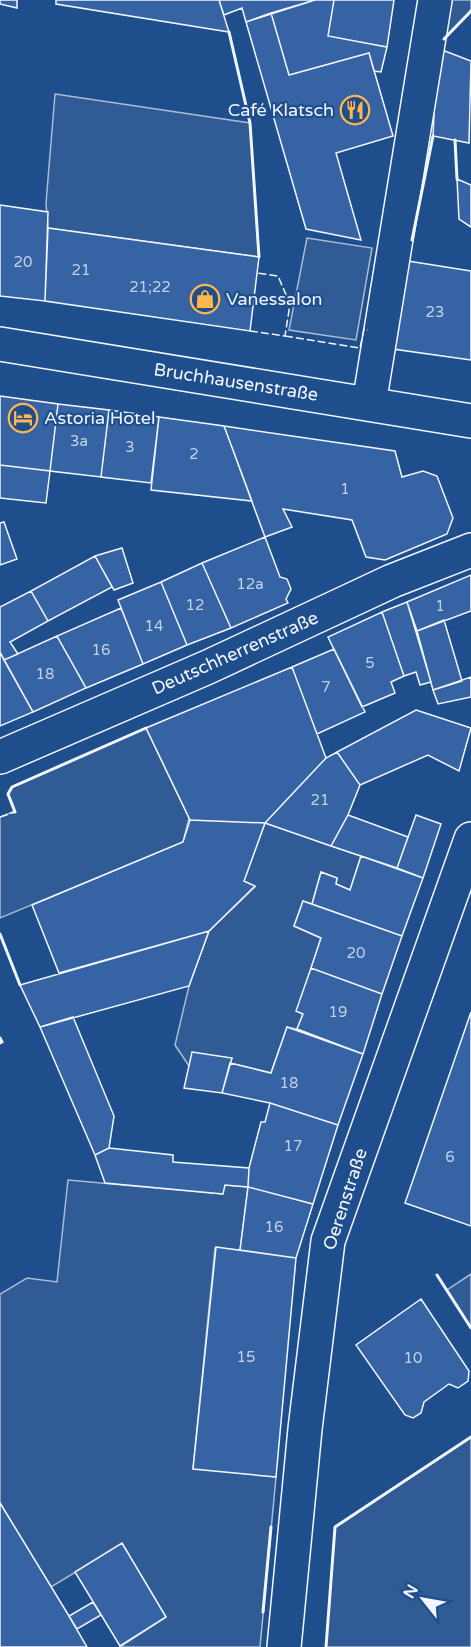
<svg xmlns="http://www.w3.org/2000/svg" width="471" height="1647" viewBox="0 0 471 1647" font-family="'Varela Round',sans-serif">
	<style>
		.built { fill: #305b95; stroke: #a8bbd7; stroke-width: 1.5 }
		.building { fill: #3563a3; stroke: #f2f6ff; stroke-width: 1.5 }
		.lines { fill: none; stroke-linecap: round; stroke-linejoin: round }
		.minor-casing { stroke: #f2f6ff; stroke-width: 36 }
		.minor { stroke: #1f4e8c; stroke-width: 33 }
		.fence { stroke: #f2f6ff; stroke-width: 1.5; stroke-dasharray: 8 3; stroke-linecap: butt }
		.wall { stroke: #f2f6ff; stroke-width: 3 }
		.labels { text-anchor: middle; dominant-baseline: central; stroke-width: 4.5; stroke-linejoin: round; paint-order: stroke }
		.number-label { font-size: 15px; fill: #c3d1e8 }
		.poi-label { font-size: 18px; fill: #f2f6ff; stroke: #1f4e8c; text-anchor: start }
		.street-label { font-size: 18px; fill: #f2f6ff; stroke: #1f4e8c }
	</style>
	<rect width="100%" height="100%" fill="#1f4e8c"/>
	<path class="built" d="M444 0H471V11L438 45Z
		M55 94 250 123 259 257 48 228 46 203Z
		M307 238 372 248 356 340 289 330Z
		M146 728 189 818 183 842 0 918V817L15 811 8 794 12 787Z
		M265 823 361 856 350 890 336 884 337 878 321 872 312 904 303 901 294 926 321 938 297 1011 303 1014 297 1029 287 1027 271 1073 230 1063 232 1058 193 1053 189 1066 175 1045 189 986 209 931 255 887 244 881Z
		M68 1180 222 1194 225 1185 248 1187 240 1250 215 1248 193 1468 276 1477 260 1647H120L166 1617 122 1544 51 1587 0 1503V1294L27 1278 57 1282Z
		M471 1274V1328L447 1290Z
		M471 1437V1647H326L335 1527Z"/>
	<path class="building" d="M0 0H17V8L0 4Z
		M56 0H219L229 32 56 4Z
		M219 0H315L246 22 242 8 224 15Z
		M315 0H334L328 36 387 47 381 72 374 71 369 53 289 75 271 13Z
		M334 0H394L387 47 328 36Z
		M271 13 289 75 369 53 393 136 336 153 361 240 306 229 246 22Z
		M437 48 471 61 469 143 433 136Z
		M457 179 471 185V227L459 219Z
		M0 205 48 212 45 301 0 296Z
		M48 228 259 257 250 331 45 301Z
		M408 261 471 271V360L393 349Z
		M0 396 58 404 50 471 0 465Z
		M58 404 109 410 101 477 50 471Z
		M109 410 159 417 151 483 101 477Z
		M159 417 224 426 252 501 151 490Z
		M224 426 395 451 402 477 423 471 437 476 453 518 447 534 385 560 366 557 352 520 283 509 292 527 265 537Z
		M0 465 50 471 46 503 0 498Z
		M4 522 17 559 0 565V523Z
		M265 537 280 577 287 579 291 589 286 599 288 603 231 628 202 563Z
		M122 548 133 583 114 590 95 556Z
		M95 556 112 587 48 621 31 591Z
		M202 563 231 628 187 645 161 582Z
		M471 575V611L417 631 407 602Z
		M161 582 187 645 143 664 118 600Z
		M31 591 48 621 10 642 18 654 4 660 0 652V607Z
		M407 602 431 682 420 685 416 672 404 676 382 612Z
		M121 608 143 664 86 688 57 636Z
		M382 612 404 676 391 682 395 693 362 707 328 637Z
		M444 620 462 681 433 690 417 631Z
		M57 636 86 688 33 712 4 660Z
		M334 649 365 712 317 734 292 667Z
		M0 652 33 712 0 726Z
		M292 667 326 758 265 823 190 820 146 728Z
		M471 677V697L438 704 433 690Z
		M416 710 471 728 459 771 428 755 360 785 337 752Z
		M337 752 360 785 348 815 331 846 265 823 326 758Z
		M348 815 408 837 397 868 331 846Z
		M416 815 441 824 423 878 397 868Z
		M190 820 265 823 244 881 255 886 209 931 59 973 32 905 183 842Z
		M361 856 423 878 402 936 312 904 321 872 337 878 336 884 350 890Z
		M303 901 402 936 382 994 311 968 321 938 294 926Z
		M209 931 189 986 40 1027 20 985Z
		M311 968 382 994 363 1054 297 1029 303 1014 296 1011Z
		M471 1012V1226L405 1203Z
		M73 1017 114 1116 109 1148 95 1155 40 1027Z
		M287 1027 363 1054 338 1125 270 1103 222 1093 230 1063 271 1073Z
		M192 1052 232 1058 222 1093 184 1088Z
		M270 1103 338 1125 313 1204 248 1187 249 1168 261 1122H265Z
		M109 1148 173 1155V1162L249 1168 248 1187 225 1185 223 1194 105 1183 95 1155Z
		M248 1187 313 1204 296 1258 240 1250Z
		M216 1247 296 1258 276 1477 193 1469Z
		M421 1299 469 1371 468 1381 458 1388 449 1384 424 1402 421 1413 413 1418 405 1415 356 1345Z
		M0 1503 69 1616 87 1647H0Z
		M122 1543 166 1617 120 1646 75 1572Z
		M93 1602 101 1615 77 1629 69 1616Z"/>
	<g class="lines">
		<g class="minor-casing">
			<path id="minor" d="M0 344 471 421
				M369 404 435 0
				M0 757 208 667 392 581 471 550
				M284 1647 305 1429 328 1241 471 839"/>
		</g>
		<use href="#minor" class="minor"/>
		<path class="fence" d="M250 331 285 336 290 304 278 276 257 273
			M285 336 360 348 364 329 368 330
			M0 817 15 812"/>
		<path class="wall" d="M229 32 250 123 259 257
			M444 39 471 11
			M455 140 457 179
			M412 240 433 136
			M15 812 8 794 12 787 146 728
			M0 934 20 985
			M0 1038 2 1042 0 1043
			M437 1275 471 1328
			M263 1612 271 1527
			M326 1647 335 1527 471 1437"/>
	</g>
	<defs>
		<g id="restaurant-ring" transform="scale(1.5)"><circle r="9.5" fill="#1f4e8c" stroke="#ffb74d" stroke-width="1.5"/><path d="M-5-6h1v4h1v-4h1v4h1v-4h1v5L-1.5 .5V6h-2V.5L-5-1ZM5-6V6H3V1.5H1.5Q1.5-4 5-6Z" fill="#ffb74d"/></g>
		<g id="shop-ring" transform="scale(1.5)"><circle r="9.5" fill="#1f4e8c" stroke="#ffb74d" stroke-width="1.5"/><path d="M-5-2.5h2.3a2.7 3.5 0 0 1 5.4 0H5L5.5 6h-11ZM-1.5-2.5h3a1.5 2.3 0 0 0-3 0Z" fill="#ffb74d"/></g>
		<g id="hotel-ring" transform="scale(1.5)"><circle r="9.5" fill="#1f4e8c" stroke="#ffb74d" stroke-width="1.5"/><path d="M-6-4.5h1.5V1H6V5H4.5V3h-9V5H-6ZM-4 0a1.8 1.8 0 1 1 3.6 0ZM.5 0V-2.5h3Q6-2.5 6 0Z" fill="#ffb74d"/></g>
	</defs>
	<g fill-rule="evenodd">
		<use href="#restaurant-ring" x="355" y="110"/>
		<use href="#shop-ring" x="205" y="299"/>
		<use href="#hotel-ring" x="23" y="418"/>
	</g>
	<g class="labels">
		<g class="number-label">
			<text x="23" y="262">20</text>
			<text x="81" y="270">21</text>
			<text x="150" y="287">21;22</text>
			<text x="435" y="312">23</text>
			<text x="79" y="441">3a</text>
			<text x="130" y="447">3</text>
			<text x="194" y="454">2</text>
			<text x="345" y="489">1</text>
			<text x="250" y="584">12a</text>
			<text x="195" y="605">12</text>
			<text x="440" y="606">1</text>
			<text x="154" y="626">14</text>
			<text x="101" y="650">16</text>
			<text x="370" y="663">5</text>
			<text x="45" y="674">18</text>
			<text x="326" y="687">7</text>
			<text x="320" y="800">21</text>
			<text x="356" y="953">20</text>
			<text x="338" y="1012">19</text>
			<text x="289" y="1083">18</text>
			<text x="293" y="1146">17</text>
			<text x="450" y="1157">6</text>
			<text x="274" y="1227">16</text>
			<text x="246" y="1357">15</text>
			<text x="413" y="1358">10</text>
		</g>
		<g class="poi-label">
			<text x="334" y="110" text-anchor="end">Café Klatsch</text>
			<text x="226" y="299">Vanessalon</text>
			<text x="44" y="418">Astoria Hotel</text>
		</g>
		<g class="street-label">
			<text transform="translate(236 382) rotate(9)">Bruchhausenstraße</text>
			<text transform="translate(235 653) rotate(-24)">Deutschherrenstraße</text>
			<text transform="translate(345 1199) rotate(-72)">Oerenstraße</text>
		</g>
	</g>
	<g transform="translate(423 1599) rotate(301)" stroke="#1f4e8c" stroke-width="4.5" paint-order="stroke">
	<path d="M0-4.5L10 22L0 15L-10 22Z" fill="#f2f6ff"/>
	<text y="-9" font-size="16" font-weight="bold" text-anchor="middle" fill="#f2f6ff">N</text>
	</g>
</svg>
